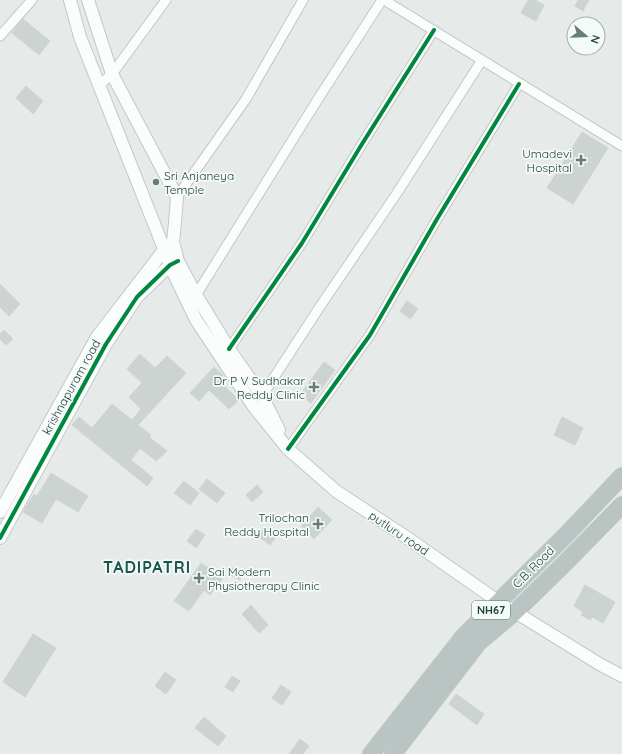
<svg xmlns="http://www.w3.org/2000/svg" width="622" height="754" viewBox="0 0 622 754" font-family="Quicksand,sans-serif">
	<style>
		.building { fill: #ccd3d1; stroke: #ced5d2 }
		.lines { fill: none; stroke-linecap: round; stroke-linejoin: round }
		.street-casing { stroke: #c3c8c6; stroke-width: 11 }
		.secondary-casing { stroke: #c1c9c6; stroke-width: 14 }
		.highway-casing { stroke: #bdc7c5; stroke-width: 18 }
		.street { stroke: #fbfcfc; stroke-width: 9 }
		.secondary { stroke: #fbfcfc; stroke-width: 12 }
		.highway { stroke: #bac4c2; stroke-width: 16 }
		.cycleway-casing { stroke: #f4faf7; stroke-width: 6 }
		.cycleway { stroke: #00873e; stroke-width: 4 }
		.poi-dot { fill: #667d78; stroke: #f4faf7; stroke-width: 1.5 }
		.labels { text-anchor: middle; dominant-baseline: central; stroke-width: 3.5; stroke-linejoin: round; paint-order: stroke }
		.shield { fill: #f4faf7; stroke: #607973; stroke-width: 1 }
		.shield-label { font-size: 11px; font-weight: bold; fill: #21423b }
		.poi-label { font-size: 12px; fill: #21423b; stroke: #f4faf7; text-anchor: end }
		.street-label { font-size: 12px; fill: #21423b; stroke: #f4faf7 }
		.district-label { font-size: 16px; font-weight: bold; letter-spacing: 1px; fill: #1a564b; stroke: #f4faf7 }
	</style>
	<rect width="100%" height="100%" fill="#e6ebe9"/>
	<path class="building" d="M528 0H535L544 5 536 21 521 13Z
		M578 0H589L583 11 575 6Z
		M23 19 50 41 39 55 12 33Z
		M26 86 43 101 33 114 16 98Z
		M582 132 608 148 573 204 547 188Z
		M0 284 20 304 9 316 0 307Z
		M407 301 418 309 410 319 400 311Z
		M4 330 13 339 6 345 0 339V334Z
		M140 354 155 368 167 356 186 373 138 425 151 435 149 437 167 451 156 461 140 448 131 460 153 478 147 486 72 425 79 417 92 428 112 404 132 420 141 409 129 397 142 383 127 369Z
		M324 362 335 370 311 403 300 395Z
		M214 367 223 375 218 380 239 400 229 409 209 390 199 401 190 393Z
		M562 417 583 428 575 445 554 435Z
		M51 473 88 496 78 512 56 499 42 523 23 512 34 494 37 496Z
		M207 479 225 493 217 503 199 489Z
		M184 481 199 493 190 505 174 493Z
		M257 485 263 492 252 502 246 495Z
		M318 507 332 520 314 539 301 526Z
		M265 527 277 536 270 545 258 536Z
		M196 529 205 535 196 548 187 541Z
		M201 563 223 578 210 595 204 590 189 611 174 601Z
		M234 567 244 573 240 580 229 574Z
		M585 585 615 602 603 623 592 617 590 620 581 615 583 612 574 606Z
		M251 605 268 625 259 633 242 614Z
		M33 634 56 648 25 697 3 682Z
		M165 672 176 680 166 694 155 686Z
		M232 676 240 681 233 692 225 687Z
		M281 685 291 692 282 705 272 698Z
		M456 694 484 714 477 725 449 704Z
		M204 717 226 736 218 746 195 728Z
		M300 739 309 746 303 754H289Z"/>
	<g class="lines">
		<g class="street-casing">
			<path id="street" d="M384 0 622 146
				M0 36 32 0
				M98 86 112 74 166 0
				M177 197 246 99 303 0
				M196 295 318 99 382 0
				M229 349 302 243 362 144 434 30
				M262 396 319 308 397 193 482 60
				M288 449 370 335 437 219 519 84"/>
		</g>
		<g class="secondary-casing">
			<path id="secondary" d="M70 0 80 37 174 274 196 320 254 407 288 449 336 491 406 537 499 602 601 665 622 676
				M88 0 112 74 177 197 175 223 173 242 178 261 196 295 229 349 262 396 279 430
				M0 512 97 337 164 250 169 245
				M0 538 106 344 137 297 170 265 177 261"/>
		</g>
		<g class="highway-casing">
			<path id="highway" d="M371 754 463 637 567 534 622 476
				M393 754 479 642 515 612 566 562 622 505"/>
		</g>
		<use href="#street" class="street"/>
		<use href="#secondary" class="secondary"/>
		<use href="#highway" class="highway"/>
		<g class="cycleway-casing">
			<path id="cycleway" d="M229 349 302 243 362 144 434 30
				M288 449 370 335 437 219 519 84
				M0 538 106 344 137 297 170 265 178 261"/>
		</g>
		<use href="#cycleway" class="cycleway"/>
	</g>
	<g class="poi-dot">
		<path d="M579 154h4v4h4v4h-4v4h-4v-4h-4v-4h4z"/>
		<circle cx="156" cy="182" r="4"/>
		<path d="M312 381h4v4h4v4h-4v4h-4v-4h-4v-4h4z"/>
		<path d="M316 518h4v4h4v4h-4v4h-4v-4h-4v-4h4z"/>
		<path d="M197 572h4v4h4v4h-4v4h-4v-4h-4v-4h4z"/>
	</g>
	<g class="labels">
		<rect class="shield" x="472" y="601" width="38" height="18" rx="3"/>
		<g class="shield-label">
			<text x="491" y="610">NH67</text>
		</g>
		<g class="poi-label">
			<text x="572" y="153">Umadevi<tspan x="572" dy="14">Hospital</tspan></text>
			<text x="164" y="175" text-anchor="start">Sri Anjaneya<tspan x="164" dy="14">Temple</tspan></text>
			<text x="305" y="380">Dr P V Sudhakar<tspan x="305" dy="14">Reddy Clinic</tspan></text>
			<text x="309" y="517">Trilochan<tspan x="309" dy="14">Reddy Hospital</tspan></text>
			<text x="208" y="571" text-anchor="start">Sai Modern<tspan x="208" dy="14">Physiotherapy Clinic</tspan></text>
		</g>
		<g class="street-label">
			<text transform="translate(71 387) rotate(-61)">krishnapuram road</text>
			<text transform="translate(399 533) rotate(34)">putluru road</text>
			<text transform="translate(533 567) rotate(-45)">C.B. Road</text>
		</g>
		<g class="district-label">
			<text x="147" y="567">TADIPATRI</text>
		</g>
	</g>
	<g transform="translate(586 36) rotate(109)"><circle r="19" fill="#f4faf7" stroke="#a0b0ac"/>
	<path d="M0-3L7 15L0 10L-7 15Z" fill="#667d78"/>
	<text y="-6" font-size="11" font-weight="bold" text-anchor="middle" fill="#21423b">N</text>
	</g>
</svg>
